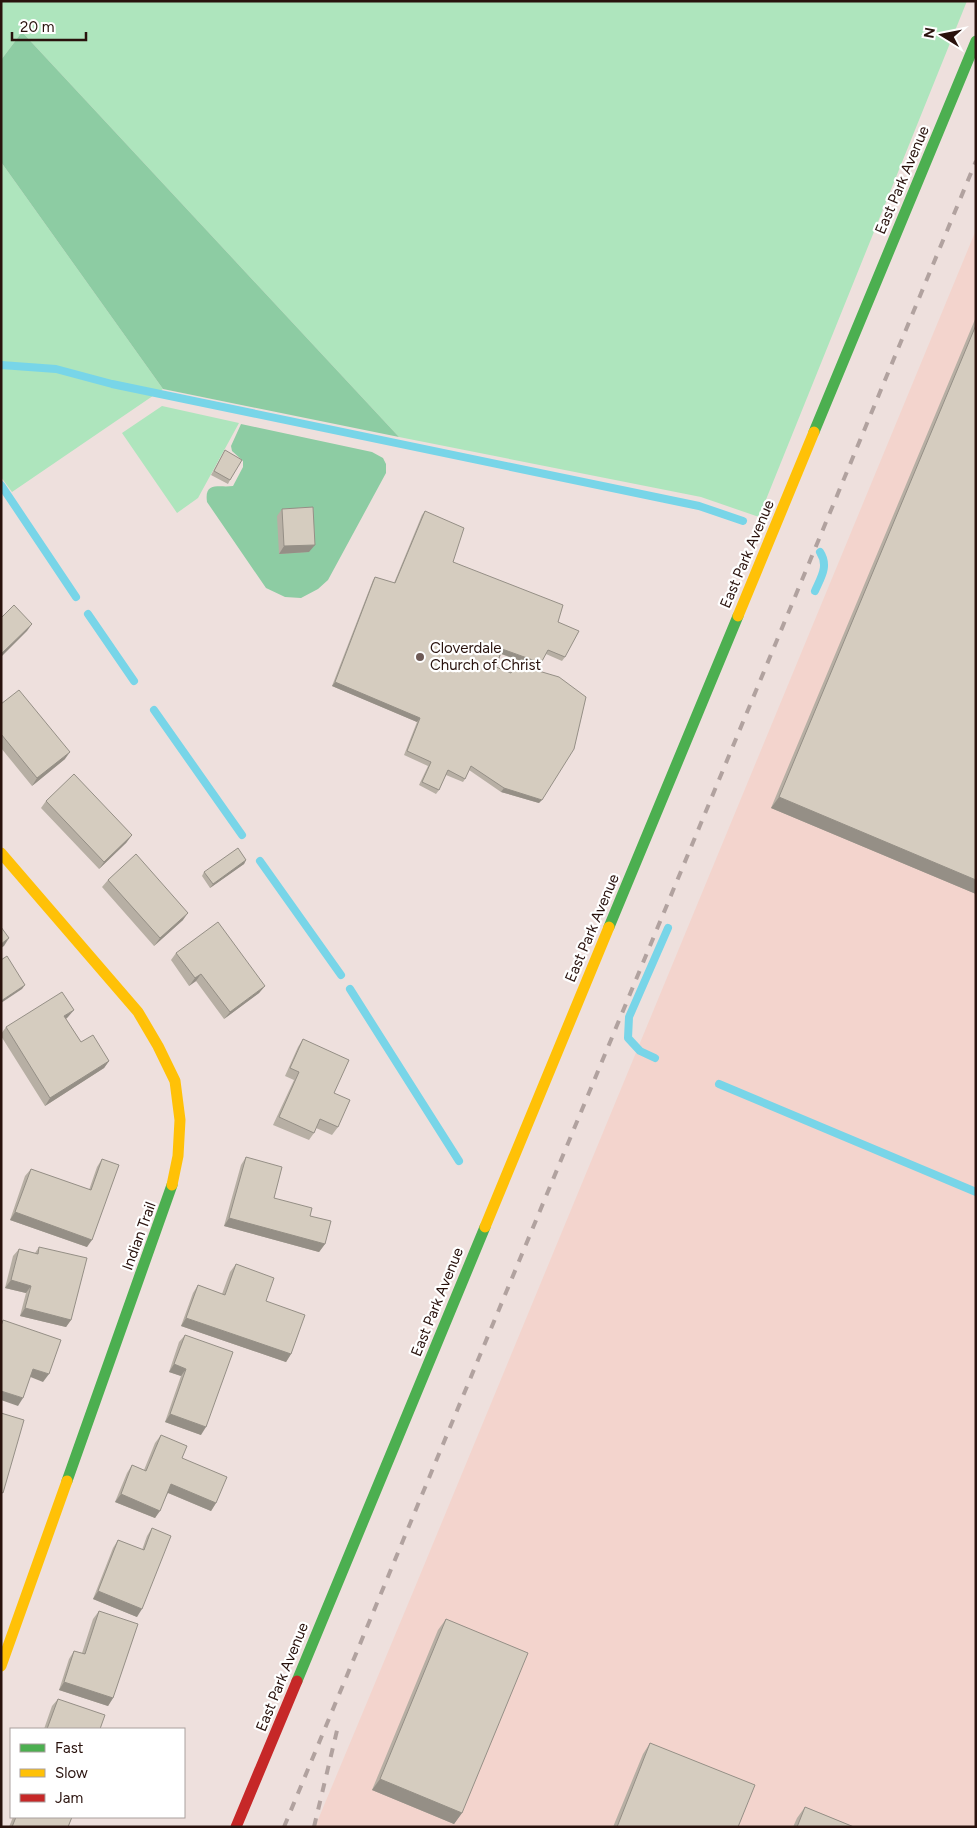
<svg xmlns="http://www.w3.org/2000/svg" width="977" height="1828" viewBox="0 0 977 1828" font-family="Figtree,sans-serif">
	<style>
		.built { fill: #f3d4cd }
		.green { fill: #aee5bd }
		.forest { fill: #8dcca3 }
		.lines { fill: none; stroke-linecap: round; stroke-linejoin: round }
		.stream { stroke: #78d5e8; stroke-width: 8 }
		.fast { stroke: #4caf50; stroke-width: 11 }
		.slow { stroke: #ffc107; stroke-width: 11 }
		.jam { stroke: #c62828; stroke-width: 11 }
		.rail { stroke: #b1a29f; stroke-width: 4; stroke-dasharray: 9 9; stroke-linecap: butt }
		.wall { fill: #b7afa4 }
		.shaded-wall { fill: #958f86 }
		.building { fill: #d5ccbf; stroke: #958f86 }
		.poi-dot { fill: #6e5a56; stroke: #fff; stroke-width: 2 }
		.labels { text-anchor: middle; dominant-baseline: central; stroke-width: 4.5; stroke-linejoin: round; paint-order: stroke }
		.street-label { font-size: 15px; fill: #29120d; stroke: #fff }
		.poi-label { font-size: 15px; fill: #29120d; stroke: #fff; text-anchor: start }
	</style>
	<rect width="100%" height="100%" fill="#eee0dd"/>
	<path class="built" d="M976 230V1827H315L418 1580Z"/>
	<path class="green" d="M1 1H967L759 517 701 497 399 437 22 32 1 60Z
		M1 162 163 389 12 492 1 477Z
		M162 406 239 423 198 498 177 513 122 433Z"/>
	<path class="forest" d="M22 32 399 437 163 389 1 162V60Z
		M241 424 372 452 383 458 386 464V473L328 580 318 589 301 598 285 597 266 588 207 502C204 481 219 488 233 486L243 467V461L232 451 231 446Z"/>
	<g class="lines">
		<path class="stream" d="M1 365 56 369 112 384 699 506 743 521
			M1 485 76 597
			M815 591C821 577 829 566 820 552
			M88 614 134 681
			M154 710 242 835
			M260 861 341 975
			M350 989 459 1161
			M655 1058 640 1051 628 1038 629 1017 668 928
			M719 1084 976 1192"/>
		<path class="fast" d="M814 432 976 41
			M609 927 738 616
			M67 1481 172 1185
			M297 1681 485 1227"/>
		<path class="slow" d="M738 616 814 432
			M1 853 138 1012 158 1046 175 1081 180 1120 178 1156 172 1185
			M485 1227 609 927
			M1 1666 67 1481"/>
		<path class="jam" d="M236 1827 297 1681"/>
		<path class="rail" d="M284 1827 976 161
			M314 1827 339 1722"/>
	</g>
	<path class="wall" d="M976 317V894L771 808Z
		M225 450 230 480 228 484 211 475Z
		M282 509 309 552 279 554 277 516Z
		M425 511 453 562 558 622 565 657 562 661 546 654 538 667 501 654 496 667 510 673 515 664 539 803 501 792 469 770 465 779 463 782 446 775 439 790 436 794 419 785 428 766 404 755 417 722 332 686 373 580 375 577 394 583 422 515Z
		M1 704 65 759 32 786 1 748Z
		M46 801 132 835 126 843 99 869 41 808Z
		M246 860 244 864 210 888 202 876 204 872Z
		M108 880 183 920 154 946 102 887Z
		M176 953 265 986 259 993 224 1019 196 981 189 986 171 960Z
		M68 1017 66 1019 81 1042 109 1061 104 1068 45 1106 1 1036V1034L6 1027Z
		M303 1039 334 1093 338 1127 332 1135 316 1128 314 1133 309 1140 273 1125 294 1080 285 1076 298 1047Z
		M246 1157 274 1198 310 1216 325 1244 319 1252 224 1226 241 1165Z
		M102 1159 87 1247 10 1220 25 1176 31 1169 89 1190 97 1167Z
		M39 1247 71 1320 66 1327 20 1316 26 1293 5 1288 13 1256 19 1249 35 1253Z
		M236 1264 266 1301 291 1354 286 1362 181 1326 193 1293 198 1285 222 1294 230 1272Z
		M185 1335 201 1435 165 1422 181 1376 169 1372 179 1342Z
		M161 1435 182 1458 216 1503 211 1511 168 1493 155 1518 115 1502 127 1473 132 1465 144 1470 155 1443Z
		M152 1528 137 1617 93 1599 113 1548 118 1540 142 1550 147 1536Z
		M99 1611 113 1698 108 1706 59 1690 69 1659 74 1651 82 1653 93 1619Z
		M446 1619 462 1813 454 1824 372 1790 438 1630Z
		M58 1699 100 1729H44L52 1706Z
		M650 1743 738 1827H613L643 1754Z
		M805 1807 854 1827H793L797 1818Z
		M13 1817H72L68 1827H9Z"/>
	<path class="shaded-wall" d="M315 545 309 552 279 554 284 546Z
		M32 624 27 631 1 657V654Z
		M502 649 541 663 538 667 499 653Z
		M335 682 420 718 417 722 332 686Z
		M70 752 65 759 32 786 37 778Z
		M504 788 542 800 539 803 501 792Z
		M779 797 976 880V894L771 808Z
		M132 835 126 843 99 869 104 862Z
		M246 860 244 864 210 888 213 884Z
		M188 913 183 920 154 946 160 938Z
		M9 938 4 946 1 948V944Z
		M201 974 196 981 189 986 195 978Z
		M25 985 22 989 1 1003V1001Z
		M265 986 259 993 224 1019 230 1012Z
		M74 1010 68 1017 59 1024 64 1016Z
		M109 1061 104 1068 45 1106 50 1098Z
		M15 1212 92 1240 87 1247 10 1220Z
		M229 1218 325 1244 319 1252 224 1226Z
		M11 1280 31 1286 26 1293 5 1288Z
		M25 1308 71 1320 66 1327 20 1316Z
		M186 1318 291 1354 286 1362 181 1326Z
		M174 1364 186 1369 181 1376 169 1372Z
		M33 1369 49 1374 43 1382 28 1376Z
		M1 1391 23 1398 18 1406 1 1400Z
		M170 1414 206 1427 201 1435 165 1422Z
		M171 1484 216 1503 211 1511 166 1492Z
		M121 1494 160 1511 155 1518 115 1502Z
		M98 1591 142 1609 137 1617 93 1599Z
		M64 1682 113 1698 108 1706 59 1690Z
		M380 1779 462 1813 454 1824 372 1790Z"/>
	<path class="building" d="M976 325V880L779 797Z
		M225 450 242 460 230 480 214 471Z
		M313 507 315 545 284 546 282 509Z
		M425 511 464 528 453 562 563 605 558 622 579 631 565 657 548 650 541 663 502 649 496 667 511 673 515 664 559 677 586 697 574 749 542 800 504 788 471 766 465 779 448 770 439 790 422 782 431 762 407 751 420 718 335 682 375 577 395 583Z
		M14 605 32 624 1 654V618Z
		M19 690 70 752 37 778 1 734V704Z
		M74 774 132 835 104 862 46 801Z
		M238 848 246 860 213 884 204 872Z
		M136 854 188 913 160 938 108 880Z
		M218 922 265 986 230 1012 201 974 195 978 176 953Z
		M1 927 9 938 1 944Z
		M7 956 25 985 1 1001V960Z
		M62 992 74 1010 64 1016 81 1042 93 1035 109 1061 50 1098 6 1027Z
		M303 1039 349 1060 334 1093 350 1100 338 1127 320 1119 314 1133 279 1117 299 1072 290 1068Z
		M246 1157 282 1167 274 1198 312 1208 310 1216 331 1221 325 1244 229 1218Z
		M102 1159 119 1165 92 1240 15 1212 31 1169 91 1190Z
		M39 1247 87 1258 71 1320 25 1308 31 1286 11 1280 19 1249 38 1254Z
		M236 1264 274 1278 266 1301 305 1315 291 1354 186 1318 198 1285 225 1295Z
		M3 1320 61 1340 49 1374 33 1369 23 1398 1 1391V1326Z
		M185 1335 233 1352 206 1427 170 1414 186 1369 174 1364Z
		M1 1413 24 1420 3 1493 1 1492Z
		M161 1435 187 1446 182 1458 227 1477 216 1503 171 1484 160 1511 121 1494 132 1465 146 1471Z
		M152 1528 171 1536 142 1609 98 1591 118 1540 144 1550Z
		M99 1611 138 1624 113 1698 64 1682 74 1651 85 1654Z
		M446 1619 528 1653 462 1813 380 1779Z
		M58 1699 105 1715 100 1729H47Z
		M650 1743 755 1785 738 1827H617Z
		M805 1807 854 1827H797Z
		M16 1817H72L68 1827H12Z"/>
	<circle class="poi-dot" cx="420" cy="657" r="5"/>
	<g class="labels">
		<g class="street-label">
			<text transform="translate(902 180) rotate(-67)">East Park Avenue</text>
			<text transform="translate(747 554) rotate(-67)">East Park Avenue</text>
			<text transform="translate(592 928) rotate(-67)">East Park Avenue</text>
			<text transform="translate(139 1236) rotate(-70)">Indian Trail</text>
			<text transform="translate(437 1302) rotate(-68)">East Park Avenue</text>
			<text transform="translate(282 1677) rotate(-68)">East Park Avenue</text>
		</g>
		<g class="poi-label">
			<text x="430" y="648">Cloverdale<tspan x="430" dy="17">Church of Christ</tspan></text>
		</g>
	</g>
	<rect width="977" height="1828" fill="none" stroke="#29120d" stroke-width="5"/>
	<rect x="10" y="1728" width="175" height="90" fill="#ffffff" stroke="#a9a09e"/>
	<rect x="20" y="1744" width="25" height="8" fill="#4caf50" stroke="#a9a09e"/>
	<text x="55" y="1753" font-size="15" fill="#29120d">Fast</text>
	<rect x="20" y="1769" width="25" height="8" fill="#ffc107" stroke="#a9a09e"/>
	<text x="55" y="1778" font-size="15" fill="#29120d">Slow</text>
	<rect x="20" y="1794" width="25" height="8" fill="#c62828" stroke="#a9a09e"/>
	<text x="55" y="1803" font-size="15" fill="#29120d">Jam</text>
	<g transform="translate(942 35) rotate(280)" stroke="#ffffff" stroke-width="4" paint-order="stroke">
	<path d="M0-4L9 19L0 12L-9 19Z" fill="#29120d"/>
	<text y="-8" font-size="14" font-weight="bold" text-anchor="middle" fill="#29120d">N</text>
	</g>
	<path d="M12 32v8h74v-8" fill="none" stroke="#29120d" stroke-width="2.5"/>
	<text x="20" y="32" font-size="15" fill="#29120d" stroke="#ffffff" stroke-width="4" paint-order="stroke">20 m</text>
</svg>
